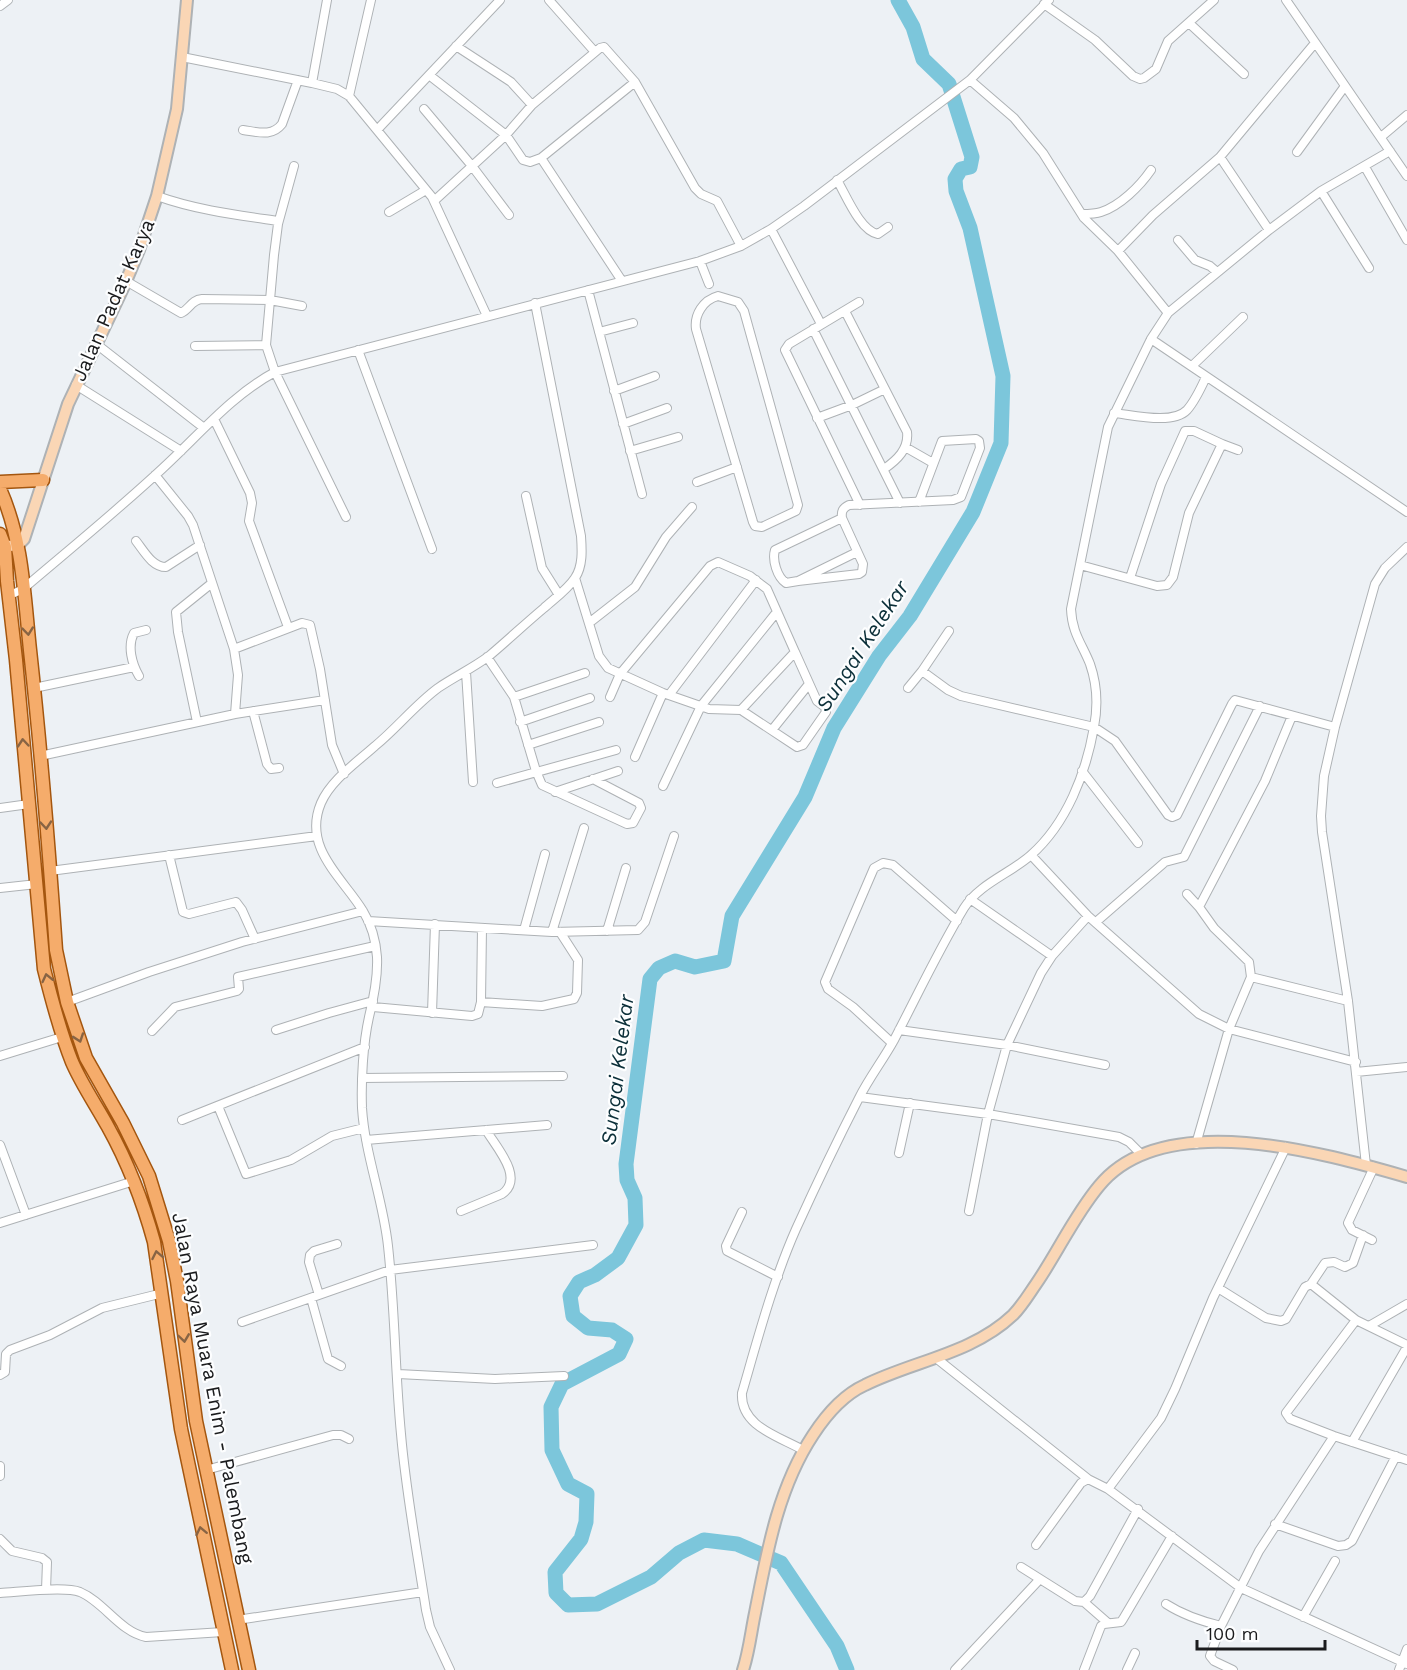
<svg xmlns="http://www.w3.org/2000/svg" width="1407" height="1670" viewBox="0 0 1407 1670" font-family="'Work Sans',sans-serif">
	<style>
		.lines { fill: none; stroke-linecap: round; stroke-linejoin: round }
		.river { stroke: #7cc6db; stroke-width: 15 }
		.street-casing { stroke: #aeb2b5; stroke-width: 10 }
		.secondary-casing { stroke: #aeb2b5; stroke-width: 14 }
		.primary-casing { stroke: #a4560f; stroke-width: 15 }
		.street { stroke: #fff; stroke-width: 8 }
		.secondary { stroke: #fad6b5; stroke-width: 10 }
		.primary { stroke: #f5ac6b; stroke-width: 12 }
		.oneway { stroke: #886444 }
		.labels { text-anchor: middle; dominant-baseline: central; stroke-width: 4.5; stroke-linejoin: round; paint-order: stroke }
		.street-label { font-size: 20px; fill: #1a1b1d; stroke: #fdfeff }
		.water-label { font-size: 21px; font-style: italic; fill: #0b2f39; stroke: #fdfeff }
	</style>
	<rect width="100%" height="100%" fill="#edf1f5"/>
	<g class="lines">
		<path class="river" d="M847 1670 837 1646 781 1563 737 1544 704 1540 679 1553 651 1577 597 1604 568 1605 556 1593 555 1572 581 1539 586 1522 587 1494 568 1484 552 1450 551 1407 562 1384 619 1354 626 1339 612 1330 588 1328 573 1316 570 1296 579 1282 595 1275 618 1258 636 1225 635 1198 627 1180 626 1164 650 979 659 968 675 961 695 967 724 961 732 916 805 797 834 728 879 656 910 616 973 512 1001 443 1003 376 970 228 956 191 955 179 961 169 970 167 972 157 949 84 923 59 913 27 898 0"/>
		<g class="street-casing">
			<path id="street" d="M549 0 595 52
				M1286 0 1407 176
				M1044 4 1095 40 1133 76 1140 79 1144 78 1156 69 1168 41 1214 0
				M0 6 8 0
				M1189 23 1244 74
				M456 46 511 82 532 105
				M182 57 312 83 337 89 349 96 432 197 487 316
				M429 75 506 135 523 160 530 162 541 158 635 82
				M970 80 1014 118 1043 153 1084 218 1118 251 1168 313
				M312 83 327 0
				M349 96 371 0
				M424 109 472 166 509 215
				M243 130C258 132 272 137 282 124L298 80
				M377 130 500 0
				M1381 137 1407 115
				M1297 152 1345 86
				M1220 157 1269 230
				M541 158 622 281
				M294 166 278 224 274 255 266 345 275 372 346 517
				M1365 167 1407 240
				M837 180C846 195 860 231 878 234L888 227
				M1321 191 1369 268
				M157 196C196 210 237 215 278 221
				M434 201 506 135 532 105 600 48 604 47 635 82 695 188 701 194 717 201 741 246
				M389 212 426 190
				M1082 214C1088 214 1095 214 1101 212 1120 206 1140 186 1151 170
				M771 229 821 324
				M1178 240 1195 260 1210 266 1217 272
				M1118 251 1153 215 1220 157 1315 43
				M700 261 709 284
				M126 281 181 313C190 309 191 300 202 299L270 300 302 306
				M588 290 642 494
				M718 296 738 302 744 311 798 505 796 511 762 527 755 526 753 522 696 329C694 315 703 300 718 296Z
				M859 302 789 344 785 350 860 505
				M845 311 907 432C909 449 897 460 884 469
				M813 329 900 503
				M599 332 633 323
				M1151 339 1407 512
				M95 343 204 428
				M195 346 266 345
				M358 350 432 549
				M1192 366 1243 317
				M76 385 181 451
				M614 391 655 376
				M1114 413C1133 415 1173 425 1187 410 1195 401 1201 388 1206 377
				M817 418 852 405 885 389
				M214 419 250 493 252 503 249 521 288 627
				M623 424 667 408
				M905 447 933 463
				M630 451 678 437
				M155 475 188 516 193 525 234 649 238 675 235 714
				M697 482 737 467
				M526 496 542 568 559 595
				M842 518 775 550C772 560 777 577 786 583L798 581 857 552
				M136 541C144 551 152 567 166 567L200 545
				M1080 565 1157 586 1167 585 1173 577 1189 513 1222 444 1238 450
				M575 578 599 656 608 668 663 693 709 709 741 710 797 747 803 745 826 712 825 707 817 701 795 652
				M1130 578 1161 484 1185 431H1194L1222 444
				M798 581 859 574 862 572 863 564 842 518C841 511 843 508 849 505L953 500 961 497 980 448 979 441 976 439 942 441 919 502
				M8 596 23 589C70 549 118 510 163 468 199 435 232 395 275 372L700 261 741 246 771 229 804 206 970 80 1049 0
				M589 623 635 587 666 537 692 507
				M234 649 302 623 310 625 320 669 332 745 344 774
				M487 657 514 697 536 771 542 785 627 824 633 823 641 808 639 803 593 779
				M922 671 949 631
				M466 672 473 782
				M139 676C132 664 127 646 134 633L146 630
				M34 688 134 667
				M908 688 922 671 948 690 961 696 1094 727 1115 741 1168 815 1172 817 1177 815 1232 704 1235 700 1335 727
				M669 695 756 580
				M514 697 585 673
				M610 697 620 674 710 566 718 562 750 576 767 589 795 652 741 710
				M253 711 267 764 271 769 279 768
				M197 722 178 632 176 612 212 583
				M520 722 590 698
				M772 730 809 684
				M528 745 599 722
				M40 756 235 714 325 700
				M635 757 663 693
				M1082 771 1138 843
				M497 783 616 750
				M663 786 701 706 776 613
				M555 792 618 771
				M0 808 29 804
				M169 855 183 912 189 914 236 902 242 910 255 939
				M1031 855 1088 916 1199 1014 1229 1029 1356 1062
				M50 871 317 836
				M0 888 37 884
				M1187 894 1199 907
				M970 899 1052 956
				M368 921 552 932 638 930 645 922 674 836
				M1096 922 1165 862 1184 857 1260 706
				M524 930 545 854
				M607 931 626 868
				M552 932 584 828
				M1251 977 1249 962 1214 928 1199 907 1265 781 1292 716
				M67 1002 149 972 242 942 363 911
				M481 1002 542 1006 574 999 577 993 578 960 560 932
				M373 1007 472 1016 478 1014 481 1002 482 928
				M432 1013 435 924
				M276 1030 329 1013 373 1001
				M899 1030 1007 1045 1105 1065
				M152 1031 175 1007 237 991 239 989 238 977 375 946
				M892 1043 853 1007 828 989 825 982 874 868 883 863 893 865 957 921
				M0 1056 62 1037
				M1356 1072 1407 1067
				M362 1078 563 1076
				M860 1097 988 1114 1119 1137 1129 1142 1141 1154
				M218 1106 246 1174 291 1160 332 1136 364 1128
				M182 1120 365 1047
				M366 1140 547 1125
				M1196 1144 1229 1029 1251 977 1348 1001
				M0 1145 26 1215
				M1286 1147 1213 1298 1175 1389 1161 1418 1108 1489 1241 1588 1407 1664
				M899 1153 910 1103
				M1366 1165 1348 1001 1322 832 1321 816 1324 776 1335 727 1375 584 1385 568 1407 547
				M461 1211 502 1194C525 1178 496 1147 486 1130
				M969 1211 988 1114 1007 1045 1041 973 1052 956 1088 916
				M742 1212 726 1246 727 1251 778 1277
				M0 1223 134 1181
				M1372 1240 1352 1230 1348 1223 1374 1167
				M1311 1284 1325 1263 1334 1262 1345 1267 1353 1263 1363 1235
				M1218 1288 1266 1318 1281 1321 1286 1319 1305 1287 1311 1284 1356 1320 1407 1345
				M319 1295 309 1262 310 1255 314 1251 337 1244
				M311 1298 328 1359 341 1366
				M1356 1320 1286 1413 1290 1419 1334 1436 1407 1460
				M242 1322 390 1270 593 1245
				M1369 1326 1407 1304
				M936 1358 1088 1479 1108 1489
				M398 1374 495 1379 564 1376
				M0 1375 5 1372 6 1354 10 1350 50 1335 102 1308 163 1293
				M1352 1442 1407 1347
				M803 1450C778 1436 740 1426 742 1393 758 1338 773 1281 796 1229 816 1185 837 1141 859 1098 869 1078 883 1060 894 1040 917 996 938 951 964 908 979 884 1011 873 1031 855 1067 823 1086 773 1094 727 1098 706 1097 684 1090 664 1082 644 1072 633 1071 609L1108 427 1151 339 1168 313 1269 230 1321 191 1390 151
				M0 1466V1476
				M206 1470 333 1435H341L349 1439
				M1275 1524 1338 1546 1346 1545 1352 1541 1396 1456
				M0 1539 12 1551 42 1558 47 1562 46 1590
				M1036 1545 1081 1483 1088 1479
				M1021 1567 1075 1601 1084 1602 1090 1596 1138 1509
				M0 1593C19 1592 64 1586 80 1592 104 1602 120 1632 146 1637L223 1632
				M1084 1602 1108 1623
				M1166 1604C1183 1615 1201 1621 1221 1626
				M1303 1617 1335 1561
				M237 1620 423 1592
				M450 1670 430 1627 426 1610C417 1551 406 1493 401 1434 395 1372 395 1309 388 1246 383 1199 365 1155 362 1108 361 1081 363 1044 369 1017 374 997 378 978 377 957 376 942 371 924 363 911 343 878 302 848 321 803 331 780 356 763 375 746 397 728 415 705 438 688 454 677 473 668 489 656 508 640 526 623 544 608 554 599 568 589 575 578 583 566 582 550 581 536L535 303
				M955 1670 1040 1579
				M1084 1670 1101 1626 1104 1624 1121 1622 1123 1619 1172 1536
				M1127 1670 1135 1653
				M1233 1670 1214 1661 1210 1656 1221 1626 1259 1551 1334 1436
				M1399 1670 1407 1649"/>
		</g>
		<g class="secondary-casing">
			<path id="secondary" d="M5 547 19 544 24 539 68 404 124 286 139 250 157 196 177 109 187 0
				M743 1670C749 1652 751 1632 755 1613 767 1552 778 1488 813 1435 826 1415 843 1395 865 1385 913 1361 972 1354 1013 1315 1022 1306 1029 1294 1036 1284 1058 1252 1074 1216 1099 1186 1163 1107 1324 1153 1407 1177"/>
		</g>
		<g class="primary-casing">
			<path id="primary" d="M0 482 43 480
				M0 489C23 541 24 594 30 650 41 750 49 850 56 950L67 1002 86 1058 123 1123 149 1176 169 1241 177 1281 196 1421 249 1670
				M0 534 5 547 7 581 16 660 44 969C52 1001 60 1032 72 1062 82 1085 96 1105 108 1127 128 1163 143 1202 154 1242L181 1429 232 1670"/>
		</g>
		<use href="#street" class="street"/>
		<use href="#secondary" class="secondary"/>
		<use href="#primary" class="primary"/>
	</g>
	<defs><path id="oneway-chevron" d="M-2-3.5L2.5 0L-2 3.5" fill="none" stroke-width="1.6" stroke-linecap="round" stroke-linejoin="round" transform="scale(1.5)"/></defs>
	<g class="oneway">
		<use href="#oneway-chevron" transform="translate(28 631) rotate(84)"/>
		<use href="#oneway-chevron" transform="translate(23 743) rotate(-95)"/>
		<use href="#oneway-chevron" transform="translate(46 825) rotate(85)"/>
		<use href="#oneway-chevron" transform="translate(47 978) rotate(-103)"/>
		<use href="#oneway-chevron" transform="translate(79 1038) rotate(71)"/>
		<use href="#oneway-chevron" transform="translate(157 1255) rotate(-101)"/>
		<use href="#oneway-chevron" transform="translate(184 1338) rotate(82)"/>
		<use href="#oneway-chevron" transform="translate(201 1531) rotate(-102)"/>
	</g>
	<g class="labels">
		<g class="street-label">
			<text transform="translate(113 300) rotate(-66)">Jalan Padat Karya</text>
			<text transform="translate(213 1388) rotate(79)">Jalan Raya Muara Enim - Palembang</text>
		</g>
		<g class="water-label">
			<text transform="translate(862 646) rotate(-57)">Sungai Kelekar</text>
			<text transform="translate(617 1070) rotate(-83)">Sungai Kelekar</text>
		</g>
	</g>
	<path d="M1197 1640v9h128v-9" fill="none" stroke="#1a1b1d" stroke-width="3"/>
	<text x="1206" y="1640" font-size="18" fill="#1a1b1d" stroke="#fdfeff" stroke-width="4.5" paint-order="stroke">100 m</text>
</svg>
